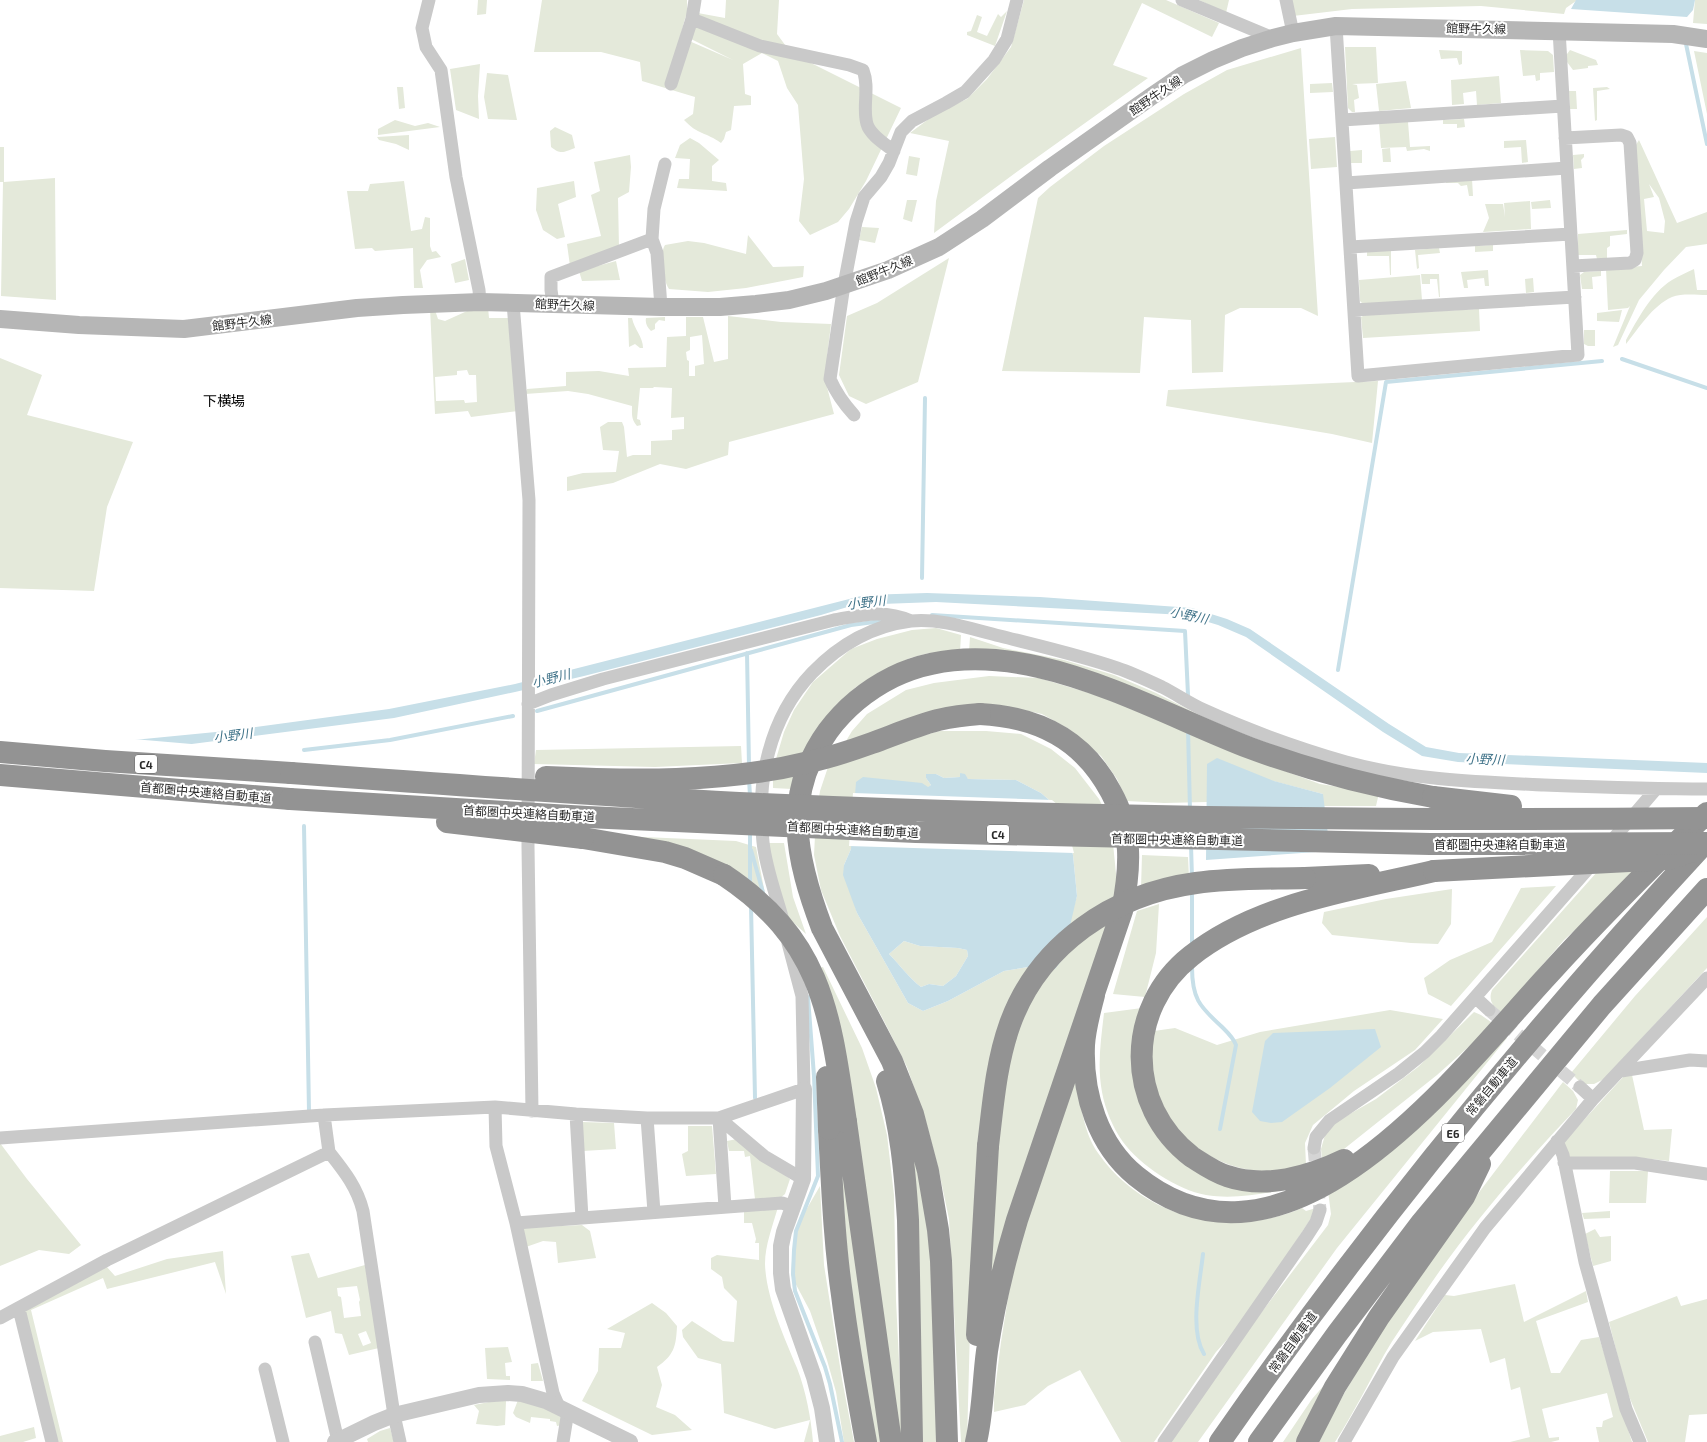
<svg xmlns="http://www.w3.org/2000/svg" width="1707" height="1442" viewBox="0 0 1707 1442" font-family="'Exo 2','Noto Sans JP',sans-serif">
	<style>
		.green { fill: #e4e9da; fill-rule: evenodd }
		.water { fill: #c7dfe8; fill-rule: evenodd }
		.pier { fill: #fff }
		.lines { fill: none; stroke-linecap: round; stroke-linejoin: round }
		.stream { stroke: #c7dfe8; stroke-width: 4 }
		.minor-tunnel { stroke: #d5d5d5; stroke-width: 13; stroke-dasharray: 13 6; stroke-linecap: butt }
		.minor { stroke: #c9c9c9; stroke-width: 13 }
		.tertiary { stroke: #c9c9c9; stroke-width: 16 }
		.secondary { stroke: #b6b6b6; stroke-width: 18 }
		.motorway { stroke: #939393; stroke-width: 22 }
		.motorway-bridge { stroke: #939393; stroke-width: 22 }
		.labels { text-anchor: middle; dominant-baseline: central; stroke-width: 4; stroke-linejoin: round; paint-order: stroke }
		.shield { fill: #fff; stroke: #6b6b6b; stroke-width: 1 }
		.shield-label { font-size: 11px; font-weight: bold; fill: #2c2c2c }
		.street-label { font-size: 12px; fill: #2c2c2c; stroke: #fff }
		.water-label { font-size: 13px; font-style: italic; fill: #407389; stroke: #fff }
		.quarter-label { font-size: 14px; fill: #000; stroke: #fff }
	</style>
	<rect width="100%" height="100%" fill="#fff"/>
	<path class="green" d="M478 0H487L486 14 477 15Z
		M542 0H687V11L725 18 726 0H779L777 34 791 53 901 108 866 181 849 209 838 222 810 235 799 221 804 179 798 105 787 88 778 61 762 53 743 64 745 94 751 96V105L734 106 731 130 726 132 724 139 721 143C706 132 698 135 684 120L693 114 695 97 642 81 640 62 601 52H534ZM686 15 683 35 733 60 680 37Z
		M1024 0H1166L1219 23 1212 37 1142 3 1113 65 1148 78 1018 171 934 233 936 201 949 141 910 133 938 112 967 99 987 79 1011 47Z
		M1199 0H1229L1226 13Z
		M1291 0H1576V1L1566 8 1564 14 1481 6 1352 9 1293 16Z
		M1695 0H1707V24L1693 23Z
		M1007 11 995 46 967 35V32L971 31 977 15 982 17 977 32 987 36 998 14 1001 17Z
		M1345 47H1376L1378 83 1352 84 1357 85 1359 98 1354 100 1355 112H1352L1348 108Z
		M1301 48 1318 316 1301 308H1240L1225 315 1223 372 1192 373 1191 320 1144 317 1140 373 1002 371 1038 198 1050 187 1104 146 1184 94 1227 70Z
		M1439 50 1462 51V64L1459 65 1457 58 1441 59Z
		M1520 50 1548 51 1553 55 1554 72 1540 73V80L1536 81 1535 75 1523 76Z
		M1570 50 1596 60 1598 65 1588 66V68L1573 70 1567 62V54Z
		M1694 51 1707 53V114Z
		M480 64 478 96 479 119 456 110 450 69Z
		M487 73 508 75 517 120 488 119 484 97Z
		M1499 76 1501 103 1477 105 1476 91 1463 93 1464 104 1452 105 1451 80Z
		M1406 81 1411 108 1379 111 1376 84Z
		M1332 83 1333 92 1310 93V84Z
		M397 87H403L405 108 399 109Z
		M1607 87 1610 89 1597 91V120L1595 121 1593 88Z
		M1569 91H1576L1577 109H1570Z
		M1464 119 1465 127 1457 128V124H1443V120Z
		M395 120 415 126 428 123 440 127 378 135V129Z
		M1408 122 1410 147 1430 146V151L1424 149 1407 151 1406 147 1381 148 1379 123Z
		M555 127 572 135 575 148C564 152 561 155 551 147L550 131Z
		M409 135V150L396 144 379 140 377 137Z
		M1335 137 1337 167 1311 169 1309 139Z
		M690 138 699 143 719 160 712 166V181L726 183 727 191 677 188 679 179H689L690 159 675 158 680 145Z
		M1526 140 1528 162 1522 163 1521 147 1504 148V141Z
		M1639 140 1677 223 1707 212V244L1686 247 1664 270 1639 300 1618 345 1613 347 1630 306 1628 308 1608 310 1606 269 1642 266 1634 148ZM1649 184 1659 198 1665 221 1664 233 1647 231 1644 199 1654 197Z
		M0 147H4V182L55 178 56 300 1 296 3 182H0Z
		M1390 148 1391 162H1383L1382 149Z
		M1362 150V163H1350V151Z
		M1584 154V157L1581 160 1582 168 1574 169 1573 155Z
		M630 155 631 167 629 192 618 198 619 248 570 266 567 244 601 236 591 195 600 191 594 162Z
		M909 156 920 158 917 176 906 174Z
		M1472 179 1473 196H1469L1467 185 1461 186 1458 183H1446V181Z
		M404 181 411 231 422 229 425 217 430 218V246L432 252 436 251 441 257 427 260 420 270 423 288H414L413 248 375 251 372 248 355 249 347 191H368L370 184Z
		M574 181 576 197 558 204 565 237 557 239 543 230 536 210 537 188Z
		M907 200H917L912 222 903 219Z
		M1550 200 1551 208 1532 209 1531 202Z
		M1530 201 1531 229 1483 232 1489 218 1485 204H1503L1505 217 1504 203Z
		M862 227 879 228 875 243 859 240Z
		M1627 230V234L1610 236V246L1607 248V258L1597 259 1596 255H1578V234Z
		M748 235 773 267 804 266 803 277 746 288 708 292 669 289C663 280 659 254 665 245L688 241 704 243 746 254Z
		M1493 245V251L1475 252V246Z
		M1439 248 1440 253 1418 255 1419 268 1417 269 1415 250Z
		M1391 250V275H1390L1389 256H1367V251Z
		M949 258 918 382 866 404 849 396 839 375 847 316 877 303Z
		M465 259 469 280 455 283 451 264Z
		M616 261 620 280 582 281 579 271Z
		M1694 269 1697 290H1707V295C1697 295 1682 293 1672 297 1652 306 1639 328 1626 344V340C1638 319 1651 293 1672 280 1679 276 1687 272 1694 269Z
		M1488 270 1489 286H1485L1484 278 1467 280 1468 288H1464L1461 272Z
		M1601 271V276L1592 277 1593 289H1582L1580 275 1584 272Z
		M1421 274H1439L1440 297H1439L1437 279H1430V284H1422Z
		M1420 275 1422 300 1364 305 1360 301 1359 280Z
		M1533 278 1534 292 1526 293 1525 279Z
		M434 307 438 319 445 321 476 307H488L489 318H508L518 411 471 417 468 411 435 414 430 308ZM467 370 469 375H476L477 402 465 403 464 400 436 401 435 377 457 375V371Z
		M1479 309 1480 331 1363 338 1361 317 1365 315Z
		M1622 310 1619 322 1597 321V313Z
		M728 316 781 322 831 324 827 357V387L834 414 729 442 728 455 686 469 660 464 613 483 567 491V477L583 473 616 472 619 451 603 450 600 427 608 422H622L624 427 627 457 633 455H651V441L672 440V430L684 429V417L671 418 672 388 654 387 653 388H640L637 419 640 420 641 425 637 426C631 419 632 414 632 406L588 394 568 391 525 394 527 389 566 386V372L599 371 629 376 628 368 666 367 667 337 686 336V317H703L714 362 728 359ZM702 335 704 364 695 366V376H689V361L687 360 686 352 690 350V337Z
		M665 317V321L659 320 655 324V329L651 331C647 327 645 323 646 318Z
		M628 318H632C634 329 643 337 643 348H640L635 344 629 347Z
		M1584 330H1595V346H1588L1584 344Z
		M0 358 42 375 27 415 133 442 107 507 94 591 0 588Z
		M1378 381 1372 443 1332 434 1166 406 1168 390Z
		M936 628 961 635 960 652 933 655 929 653 910 658 878 673 856 687 835 706 802 754 776 759 784 732 794 710 813 682 851 649 877 639 912 630Z
		M970 637 1003 648 1064 660 1114 675 1156 693 1219 725 969 652Z
		M989 676 1039 678 1096 695 1194 733 1217 746 1320 784 1379 793 1376 806H1322L1323 794 1207 764V802L1164 803 1127 801 1117 779 1101 756 1069 729 1042 714 1009 707 846 741 852 731 867 714 906 690 934 683Z
		M940 731H986L1021 734 1051 749 1075 768 1099 799 1111 823 1117 884 1116 896 992 1283 972 1254 967 1442H961L949 1219 939 1171 926 1122 907 1067 885 1023 840 936 821 890 814 855 816 817 820 791 829 764 899 742ZM960 773 968 779 1016 780 1041 793 1056 806 1065 827 1073 855 1077 896 1055 969 1028 967 1004 971 948 1001 923 1011 908 1003 857 913 844 865 851 849 931 785 926 778 936 774 944 778 960 777Z
		M741 746 742 763 655 767 534 764 536 750Z
		M796 775 792 789 773 788V778Z
		M620 836 736 841 756 847 765 894Z
		M767 843H784L793 897 806 934 786 916Z
		M1142 855 1188 857 1189 878 1141 888Z
		M1633 871 1597 910 1564 940 1501 1013C1493 1006 1488 1001 1492 990L1597 872Z
		M1556 886 1451 1006 1428 994 1424 978 1450 960 1492 942 1521 888Z
		M1452 889 1451 924 1438 944 1411 943 1332 935 1322 923 1324 912 1386 899Z
		M1159 904 1156 953 1145 997 1113 994 1137 911Z
		M1707 917V968L1604 1079 1594 1084H1582L1571 1073 1635 996Z
		M904 941 920 946 958 948 967 950 968 956 956 976 943 986 929 984 921 987C909 978 900 965 889 954Z
		M823 967 862 1048 876 1088 887 1135 894 1195 896 1300 903 1442H896L819 968Z
		M1142 1008 1161 1141 1278 1191C1255 1195 1230 1199 1206 1195 1177 1190 1140 1165 1123 1142 1113 1128 1105 1109 1102 1092 1097 1065 1101 1040 1104 1013Z
		M1390 1010 1443 1019 1415 1050 1354 1091 1313 1125 1305 1143 1306 1165C1294 1168 1281 1172 1270 1172 1264 1172 1257 1170 1251 1170 1194 1161 1155 1116 1151 1058 1151 1049 1153 1040 1154 1031L1175 1028 1217 1045 1260 1032Z
		M1474 1012 1481 1015 1491 1022 1483 1034 1437 1075 1344 1149 1322 1158 1321 1149 1325 1135 1334 1123 1376 1099 1418 1067Z
		M1504 1034 1507 1038 1337 1248 1198 1442H1171L1251 1326 1328 1225 1331 1214 1328 1191Z
		M1632 1075 1644 1130 1672 1129 1669 1161 1634 1157 1569 1158 1562 1144 1624 1076Z
		M1075 1081C1082 1105 1083 1132 1098 1153 1143 1218 1230 1239 1302 1208L1306 1211 1316 1208 1317 1209 1244 1321 1216 1352 1154 1442H1121L1080 1370 1048 1386 1025 1405 994 1412V1397L1001 1342 1011 1279 1022 1231Z
		M1563 1082 1573 1091 1578 1100 1576 1109C1518 1170 1463 1234 1417 1304 1406 1321 1394 1337 1384 1355 1368 1384 1353 1414 1335 1442H1319L1334 1411 1374 1342 1480 1191Z
		M582 1122 614 1123 616 1149 583 1151Z
		M688 1126H712L716 1174 686 1176 682 1154 688 1151Z
		M839 1127 881 1442H873L851 1315Z
		M737 1139 790 1179 785 1194 780 1198 755 1199 750 1156 745 1157 744 1151H729L727 1141Z
		M0 1143 27 1179 81 1245 69 1254 39 1250 0 1266Z
		M916 1155 929 1222 939 1442H921C922 1349 920 1258 912 1166Z
		M1610 1171H1648L1646 1203H1609Z
		M820 1186 824 1265 842 1379 854 1442H844L836 1392 827 1360 810 1311 791 1275 793 1247 802 1217Z
		M778 1207C773 1225 765 1245 765 1264 766 1297 784 1337 797 1368 806 1391 811 1418 813 1442H804L810 1420 775 1429 724 1413 721 1364 698 1358 683 1337 682 1330 692 1321 723 1341 734 1342 737 1301 724 1288 722 1277 711 1269V1258L717 1255 759 1260V1243H755L756 1239 752 1223H744V1210Z
		M1610 1211V1218L1584 1219 1582 1213Z
		M582 1225 590 1231 596 1258 558 1263 556 1242 543 1241 526 1247 522 1228Z
		M1595 1229 1600 1237 1611 1236V1261L1593 1266 1585 1234Z
		M223 1251 226 1294 215 1262 107 1289 103 1278 31 1310 63 1442H55L23 1312 106 1266 115 1276 167 1259Z
		M309 1253 318 1278 365 1265 379 1348 349 1355 342 1334 335 1333 331 1311 306 1318 291 1256ZM357 1286 360 1300 359 1302 361 1316 344 1318 341 1297 338 1296 337 1288ZM366 1331 371 1343 363 1346 358 1334Z
		M1515 1284 1524 1322 1586 1291 1588 1302 1536 1321 1551 1373H1560L1581 1340 1599 1337 1632 1442H1599L1596 1427H1602L1603 1421 1613 1417 1607 1393 1542 1409 1549 1438 1559 1437V1440L1551 1442H1510L1530 1437 1520 1387 1511 1390 1505 1358 1490 1363 1481 1329 1433 1332 1415 1341 1445 1295 1454 1296Z
		M1677 1296 1681 1306 1707 1299V1414L1689 1415 1685 1442H1648L1626 1389 1609 1322Z
		M652 1303 666 1313 677 1326C676 1347 674 1355 657 1367L662 1385 656 1407 675 1415 692 1430 652 1435 582 1401 598 1371 599 1348H621L625 1333 607 1329Z
		M508 1347 512 1362 505 1363 506 1376H510V1380L487 1379 485 1348Z
		M538 1363 543 1381H531V1364Z
		M1339 1368 1301 1442H1283L1312 1399Z
		M518 1400 536 1404 563 1416 562 1425 557 1426 556 1422 550 1421V1419L531 1417 530 1423 516 1417 513 1413Z
		M494 1401H506L505 1425 497 1426 476 1424 479 1411 474 1405Z
		M34 1427 36 1438 23 1442H0V1436Z
		M390 1428 394 1442H368L367 1439 380 1431Z"/>
	<path class="water" d="M1576 0H1695L1693 10 1687 17 1571 9Z
		M927 593 1040 597 1192 608 1227 619 1250 629 1389 724 1426 747 1459 753 1707 763V773L1458 762 1422 756 1383 732 1246 637 1218 625 1185 615 936 602 854 605 821 615 584 676 515 692 394 718 184 745 0 753 226 731 389 709 515 684 865 595Z
		M1217 758 1274 781 1323 794 1330 851 1206 860 1207 764Z
		M960 773 965 774 968 779 1016 780 1041 793 1056 806 1065 827 1073 855 1077 896 1062 960 1055 969 1028 967 1004 971 948 1001 923 1011 908 1003 857 913 843 875 844 865 851 849 856 782 863 777 922 783 928 787 931 785 926 778V774H936L944 778 960 777ZM904 941 920 946 958 948 967 950 968 956 956 976 943 986 929 984 921 987C909 978 900 965 889 954Z
		M1375 1029 1381 1047 1330 1088 1282 1122 1271 1123 1260 1121 1252 1112 1265 1041 1273 1033Z"/>
	<path class="pier" d="M133 739 203 745 0 763V751Z
		M853 793 1052 800 1058 805 1067 826 1074 853 849 846Z"/>
	<g class="lines">
		<path class="stream" d="M1686 44 1707 144
			M1622 359 1707 388
			M922 578 925 398
			M932 615 1185 631 1188 695
			M747 653 749 766
			M1338 670 1386 382 1602 361
			M537 711 851 625 882 621
			M1188 729 1190 810
			M304 750 390 740 513 716
			M749 779 750 796
			M304 826 309 1111
			M750 831V886
			M1191 845 1192 878
			M751 850 764 896
			M751 905 755 1098
			M1192 946V891
			M1192 967C1192 998 1199 1006 1221 1026 1227 1032 1233 1037 1236 1045L1220 1129
			M808 997 814 1076 818 1176 796 1231 794 1250 793 1274 795 1291 825 1367 830 1384 842 1442
			M1203 1254C1200 1282 1189 1330 1204 1354"/>
		<path class="minor-tunnel" d="M1489 1010 1580 1087
			M1314 1148 1320 1210"/>
		<path class="minor" d="M429 0 422 28 426 47 441 70 456 177 479 290 480 302
			M1182 0 1273 38
			M1286 0 1293 33
			M692 19 760 46 849 65 863 70C870 88 862 107 867 124 870 135 885 144 894 151
			M1336 26 1358 376 1578 355 1559 30
			M671 84 692 19 695 0
			M1342 120 1563 106
			M1565 138 1621 135 1627 137 1630 143 1637 253 1635 260 1630 263 1573 266
			M1346 183 1567 168
			M652 239 654 209 665 164
			M1350 247 1571 234
			M513 303 529 500 528 847 532 1111
			M553 304 551 290V277L652 239 657 253 661 307
			M1354 310 1575 297
			M854 415C844 404 836 393 830 379L844 285 856 222 864 197 881 177 889 163 901 132 912 121 946 103 965 92 994 60 1007 39 1017 0
			M528 704 551 695 603 679 834 620C862 615 884 609 911 621
			M1608 845 1656 789
			M784 924C777 897 766 870 763 842 756 782 769 718 812 673 839 645 871 626 911 621 941 618 971 629 1000 636 1039 646 1079 655 1117 668 1132 673 1147 680 1162 687 1176 694 1189 703 1204 710 1250 731 1298 748 1346 762 1411 780 1477 782 1544 785 1598 787 1653 789 1707 789
			M1476 998 1489 1010
			M1621 1071 1690 1060 1707 1061
			M1580 1087 1593 1099
			M495 1107 496 1146 516 1223 553 1393 559 1407
			M576 1114 582 1218
			M647 1118 654 1212
			M719 1118 764 1156 803 1179
			M719 1118 725 1207
			M0 1138 324 1115 495 1107 576 1114 647 1118H719L804 1089 802 996 788 943
			M1557 1141 1563 1155 1585 1262 1626 1409 1640 1442
			M1314 1148 1316 1137 1330 1120 1399 1073 1425 1052 1441 1036 1594 862
			M329 1152C344 1171 357 1187 363 1211L394 1415 400 1442
			M1564 1163H1635L1707 1174
			M516 1223 782 1203 794 1207
			M19 1309 52 1442
			M0 1318 107 1260 329 1152 324 1115
			M315 1342 338 1441
			M265 1369 283 1442
			M563 1442 568 1411
			M1164 1442 1307 1236 1316 1222 1320 1210
			M1344 1442 1393 1357 1485 1228 1593 1099 1707 978"/>
		<path class="tertiary" d="M804 1089 803 1179 784 1232 781 1246V1273L783 1289 814 1377 822 1408 827 1442
			M335 1442 374 1423 394 1415 479 1395 508 1393 522 1394 546 1401 630 1442"/>
		<path class="secondary" d="M0 319 79 325 184 329 357 308 403 305 480 302 661 307H720L756 304 789 300 826 291 888 270 939 247 982 219 1050 168 1152 96 1183 75 1213 60 1242 48 1273 38 1293 33 1336 26 1673 34 1707 39"/>
		<path class="motorway" d="M0 752 105 761 291 773
			M0 775 290 799
			M583 838 665 852 685 858 724 875
			M1305 878 1369 875
			M1094 995C1090 1011 1085 1028 1084 1045 1082 1094 1098 1145 1136 1176 1288 1300 1457 1073 1549 974 1600 918 1653 865 1707 813
			M887 1081C901 1126 905 1173 908 1220L912 1442
			M846 1122 891 1442
			M829 1129C832 1184 834 1240 842 1295 848 1344 857 1393 866 1442
			M1344 1160C1309 1177 1265 1189 1227 1176 1214 1172 1203 1164 1192 1157 1125 1106 1125 1008 1191 956 1258 903 1353 890 1434 871
			M977 1335 988 1146
			M947 1442 941 1261 938 1230 928 1171 913 1114 892 1061 822 928C796 859 781 796 828 731 845 708 867 690 893 677 1007 622 1145 708 1250 748 1309 770 1370 786 1433 797
			M976 1442C983 1412 983 1381 987 1351 994 1306 1004 1263 1017 1220L1122 911C1126 891 1129 871 1128 850 1127 830 1121 810 1111 792 1083 739 1038 717 980 714
			M1220 1442C1367 1231 1530 1032 1705 843
			M1259 1442 1337 1334 1422 1222 1602 1005 1707 889
			M1307 1442 1335 1387 1379 1317 1464 1197 1480 1164"/>
		<path class="motorway-bridge" d="M291 773C440 784 590 795 739 803 1061 818 1384 821 1707 818
			M546 777C630 781 723 783 805 763 828 758 850 751 872 743 894 735 915 726 938 720 951 717 965 715 980 714
			M1433 797 1511 806
			M290 799 587 817 916 832 1430 844 1707 843
			M447 822 583 838
			M1434 871 1668 859 1696 850
			M724 875C823 941 830 1014 846 1122
			M827 1077 829 1129
			M988 1146C993 1105 996 1063 1010 1024 1039 944 1114 894 1196 883 1232 878 1269 879 1305 878"/>
	</g>
	<g class="labels">
		<g class="shield">
			<rect x="135" y="755" width="22" height="18" rx="3"/>
			<rect x="987" y="825" width="22" height="18" rx="3"/>
			<rect x="1442" y="1124" width="22" height="18" rx="3"/>
		</g>
		<g class="shield-label">
			<text x="146" y="764">C4</text>
			<text x="998" y="834">C4</text>
			<text x="1453" y="1133">E6</text>
		</g>
		<g class="street-label">
			<text transform="translate(1476 28) rotate(1)">館野牛久線</text>
			<text transform="translate(1155 95) rotate(-34)">館野牛久線</text>
			<text transform="translate(884 270) rotate(-22)">館野牛久線</text>
			<text transform="translate(565 304) rotate(2)">館野牛久線</text>
			<text transform="translate(242 322) rotate(-7)">館野牛久線</text>
			<text transform="translate(206 792) rotate(5)">首都圏中央連絡自動車道</text>
			<text transform="translate(529 813) rotate(3)">首都圏中央連絡自動車道</text>
			<text transform="translate(853 829) rotate(3)">首都圏中央連絡自動車道</text>
			<text transform="translate(1177 839) rotate(1)">首都圏中央連絡自動車道</text>
			<text x="1500" y="844">首都圏中央連絡自動車道</text>
			<text transform="translate(1491 1086) rotate(-50)">常磐自動車道</text>
			<text transform="translate(1292 1342) rotate(-54)">常磐自動車道</text>
		</g>
		<g class="water-label">
			<text transform="translate(866 602) rotate(-6)">小野川</text>
			<text transform="translate(1189 615) rotate(12)">小野川</text>
			<text transform="translate(551 678) rotate(-14)">小野川</text>
			<text transform="translate(233 735) rotate(-7)">小野川</text>
			<text transform="translate(1485 759) rotate(2)">小野川</text>
		</g>
		<g class="quarter-label">
			<text x="224" y="400">下横場</text>
		</g>
	</g>
</svg>
